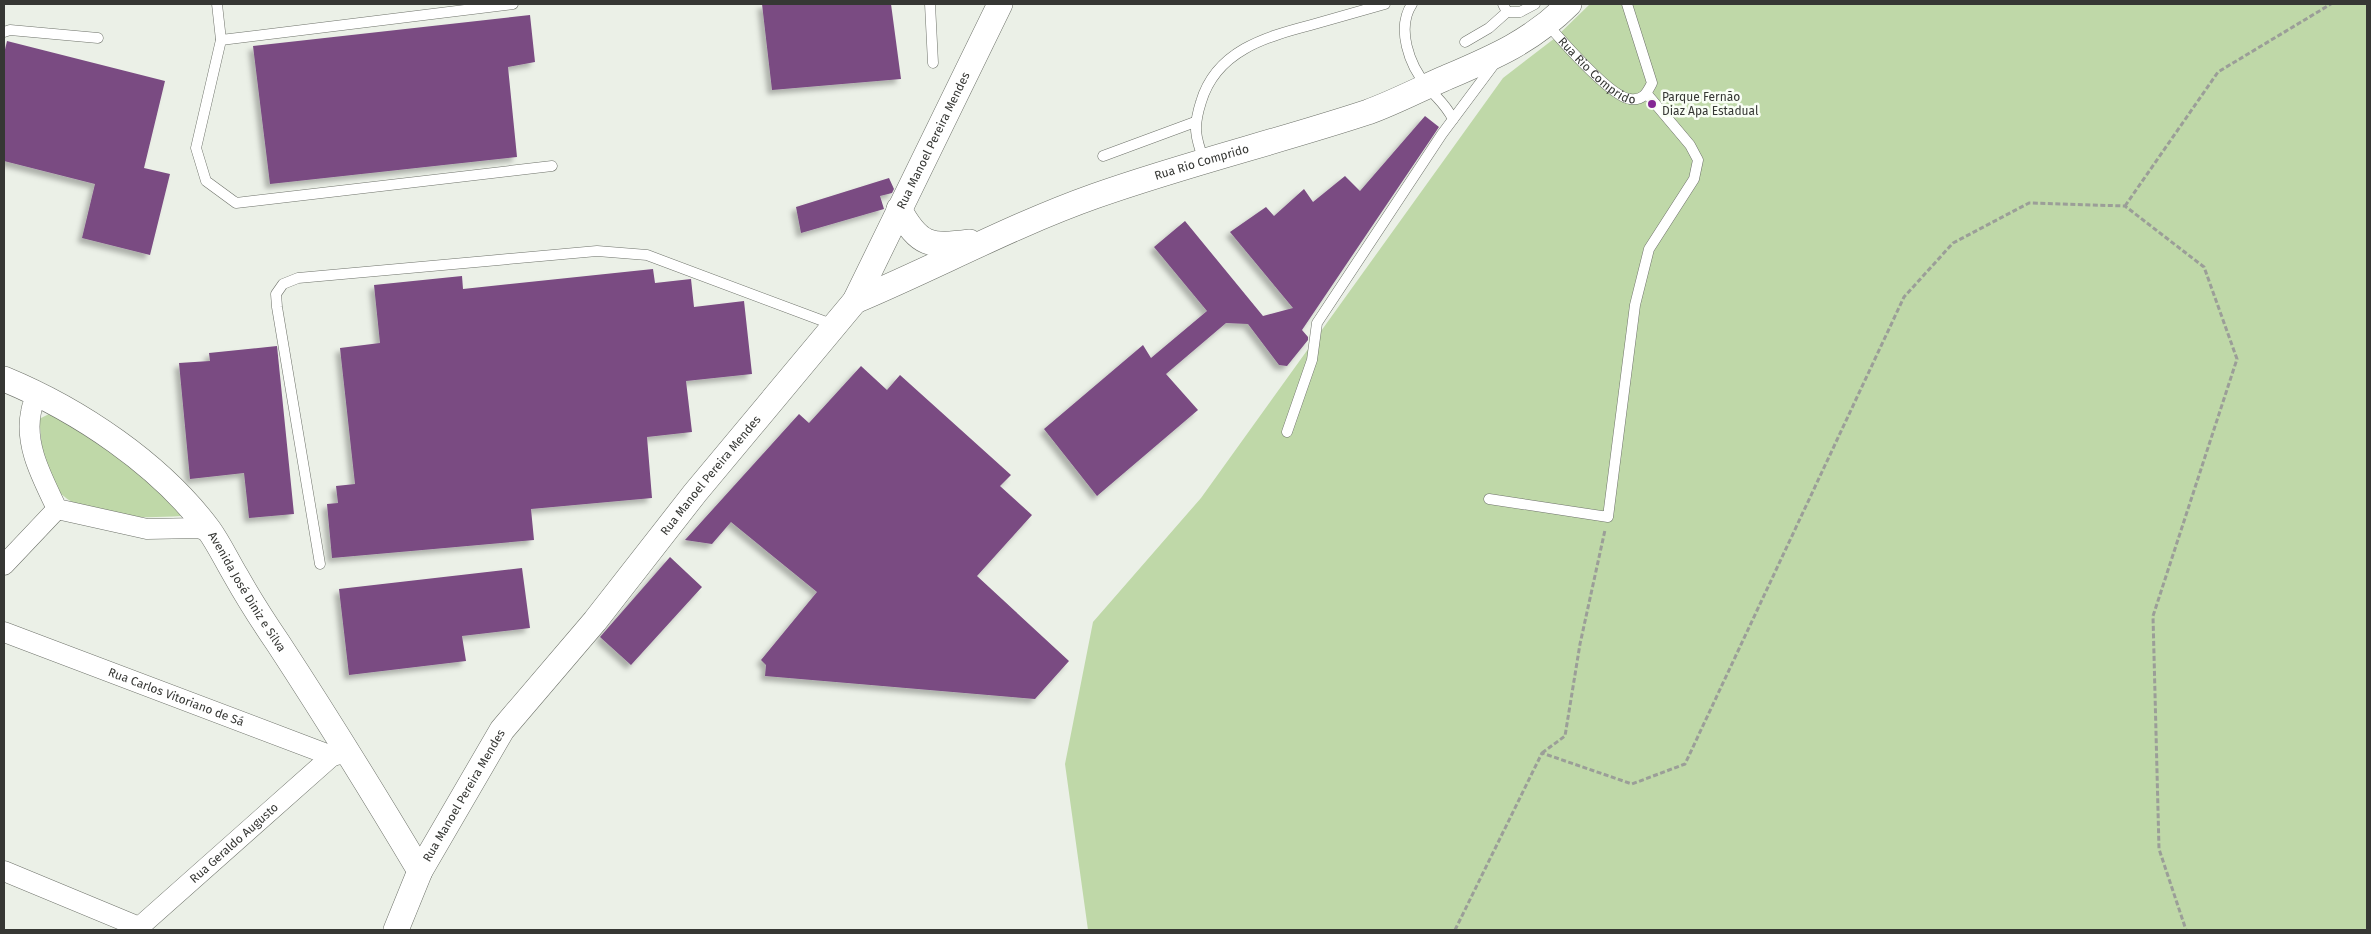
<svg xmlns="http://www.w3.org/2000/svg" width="2371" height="934" viewBox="0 0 2371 934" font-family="'Fira Sans',sans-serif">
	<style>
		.green { fill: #bfd8a8 }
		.building { fill: #7a4b82; filter: url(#shadow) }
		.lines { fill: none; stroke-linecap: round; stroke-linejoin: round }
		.service-casing { stroke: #6e726a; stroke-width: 11 }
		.minor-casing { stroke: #6e726a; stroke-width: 21 }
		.tertiary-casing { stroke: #6e726a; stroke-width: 26 }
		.path { stroke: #9b9e98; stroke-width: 3; stroke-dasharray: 5 2.5; stroke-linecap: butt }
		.service { stroke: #fff; stroke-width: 10 }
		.minor { stroke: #fff; stroke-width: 20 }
		.tertiary { stroke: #fff; stroke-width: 25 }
		.poi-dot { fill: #842894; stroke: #f9fef5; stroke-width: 2 }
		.labels { text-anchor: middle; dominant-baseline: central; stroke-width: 5; stroke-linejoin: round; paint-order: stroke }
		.street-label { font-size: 12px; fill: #363734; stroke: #f9fef5 }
		.poi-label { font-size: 12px; fill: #363734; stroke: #f9fef5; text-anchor: start }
	</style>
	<defs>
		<filter id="shadow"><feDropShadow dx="-4.5" dy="4.5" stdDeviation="2.5" flood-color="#0004"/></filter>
	</defs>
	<rect width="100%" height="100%" fill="#ebf0e7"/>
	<path class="green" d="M1590 4H2367V930H1088L1065 764 1093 622 1201 498 1503 78 1555 38Z
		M53 412C100 442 151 469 181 516 140 518 74 522 50 480 41 464 42 438 39 419Z"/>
	<path class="building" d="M762 4H891L901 79 772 90Z
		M530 15 535 62 508 67 517 157 270 184 253 46Z
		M7 41 165 81 144 168 170 174 150 255 82 238 95 184 4 161V54Z
		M1425 116 1439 127 1302 330 1308 337V340L1287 366 1279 365 1248 324 1226 323 1166 374 1198 410 1097 496 1044 429 1143 345 1151 358 1207 311 1154 247 1185 221 1263 316 1293 308 1230 232 1266 207 1274 216 1304 189 1313 202 1345 176 1360 191Z
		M889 178 894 189 892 193 880 196 884 209 801 233 796 207Z
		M653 269 655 283 691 279 694 307 744 301 752 374 686 381 692 432 647 437 652 498 531 509 534 540 332 558 327 504 338 503 336 486 355 484 340 348 380 343 374 285 462 276 463 289Z
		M277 346 294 514 249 518 244 473 190 479 179 363 210 361 209 353Z
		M861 366 887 390 900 375 1011 475 1000 486 1032 515 977 576 1069 661 1035 699 765 676 766 665 761 660 817 592 731 522 712 544 685 540 799 414 809 423Z
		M670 557 702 587 631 665 600 637Z
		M522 568 530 628 462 636 466 661 349 675 339 589Z"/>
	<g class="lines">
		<g class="service-casing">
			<g id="service">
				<path d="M217 4 221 40 196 148 206 181 236 203 552 166"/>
				<path d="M930 4 933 63"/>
				<path d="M1412 4C1396 28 1409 65 1427 86 1437 99 1444 102 1453 119"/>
				<path d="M1507 12H1520L1535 4"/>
				<path id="s1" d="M1548 25C1562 41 1611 97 1630 99 1643 101 1647 93 1652 83L1627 4"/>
				<path d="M4 32 10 30 98 38"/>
				<path d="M221 40 513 4"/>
				<path d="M1465 42 1489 28 1507 12 1503 4"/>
				<path d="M1103 156 1195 122"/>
				<path d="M1204 161C1195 136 1193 127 1201 102 1216 51 1265 37 1311 25 1335 18 1360 11 1385 4"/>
				<path d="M1287 432 1312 360 1317 323 1442 134 1495 63"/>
				<path d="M1489 499 1608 517 1635 305 1649 249 1694 179 1698 160 1690 145 1647 94"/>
				<path d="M320 564 277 307 276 294 283 284 298 278 597 251 647 255 834 325"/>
			</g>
		</g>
		<g class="minor-casing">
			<g id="minor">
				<path d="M38 394C35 399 32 406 31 412 24 446 43 479 57 509L147 529 198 528 209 531"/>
				<path d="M4 565 57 509"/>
				<path id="s2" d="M4 632 332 756 349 752"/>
				<path d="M4 871 139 927"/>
				<path id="s3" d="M136 930 332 756"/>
			</g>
		</g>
		<g class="tertiary-casing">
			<g id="tertiary">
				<path d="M899 209C919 246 930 247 970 242"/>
				<path id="s4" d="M855 301C936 267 1013 225 1095 196 1185 164 1277 142 1368 112 1393 103 1418 90 1443 79 1492 58 1531 42 1569 4"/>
				<path id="s5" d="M4 379C79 410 160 464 209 530 219 544 227 561 236 576 249 599 263 621 278 643 327 718 374 794 420 871"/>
				<path id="s6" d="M396 930 420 871 502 730 595 621 695 493 855 301 1000 4"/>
			</g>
		</g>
		<path class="path" d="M2125 206 2218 72 2331 4
			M1542 753 1565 736 1580 644 1605 530
			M1455 930 1542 753 1632 784 1685 764 1904 297 1953 243 2029 203 2125 206 2204 267 2237 359 2153 616 2159 849 2186 930"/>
		<use href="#service" class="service"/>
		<use href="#minor" class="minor"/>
		<use href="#tertiary" class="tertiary"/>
	</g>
	<circle class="poi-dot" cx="1652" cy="104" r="5"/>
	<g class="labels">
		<g class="street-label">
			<text stroke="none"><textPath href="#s1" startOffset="68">Rua Rio Comprido</textPath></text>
			<text stroke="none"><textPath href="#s6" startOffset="961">Rua Manoel Pereira Mendes</textPath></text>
			<text stroke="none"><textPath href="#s4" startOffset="374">Rua Rio Comprido</textPath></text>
			<text stroke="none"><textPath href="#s6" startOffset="556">Rua Manoel Pereira Mendes</textPath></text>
			<text stroke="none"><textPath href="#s5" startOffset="330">Avenida José Diniz e Silva</textPath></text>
			<text stroke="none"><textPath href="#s2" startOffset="184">Rua Carlos Vitoriano de Sá</textPath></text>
			<text stroke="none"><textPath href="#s6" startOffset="151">Rua Manoel Pereira Mendes</textPath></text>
			<text stroke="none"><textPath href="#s3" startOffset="131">Rua Geraldo Augusto</textPath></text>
		</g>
		<g class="poi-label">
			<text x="1662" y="97">Parque Fernão<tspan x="1662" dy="14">Diaz Apa Estadual</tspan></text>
		</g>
	</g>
	<rect width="2371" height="934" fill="none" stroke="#363734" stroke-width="10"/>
</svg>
